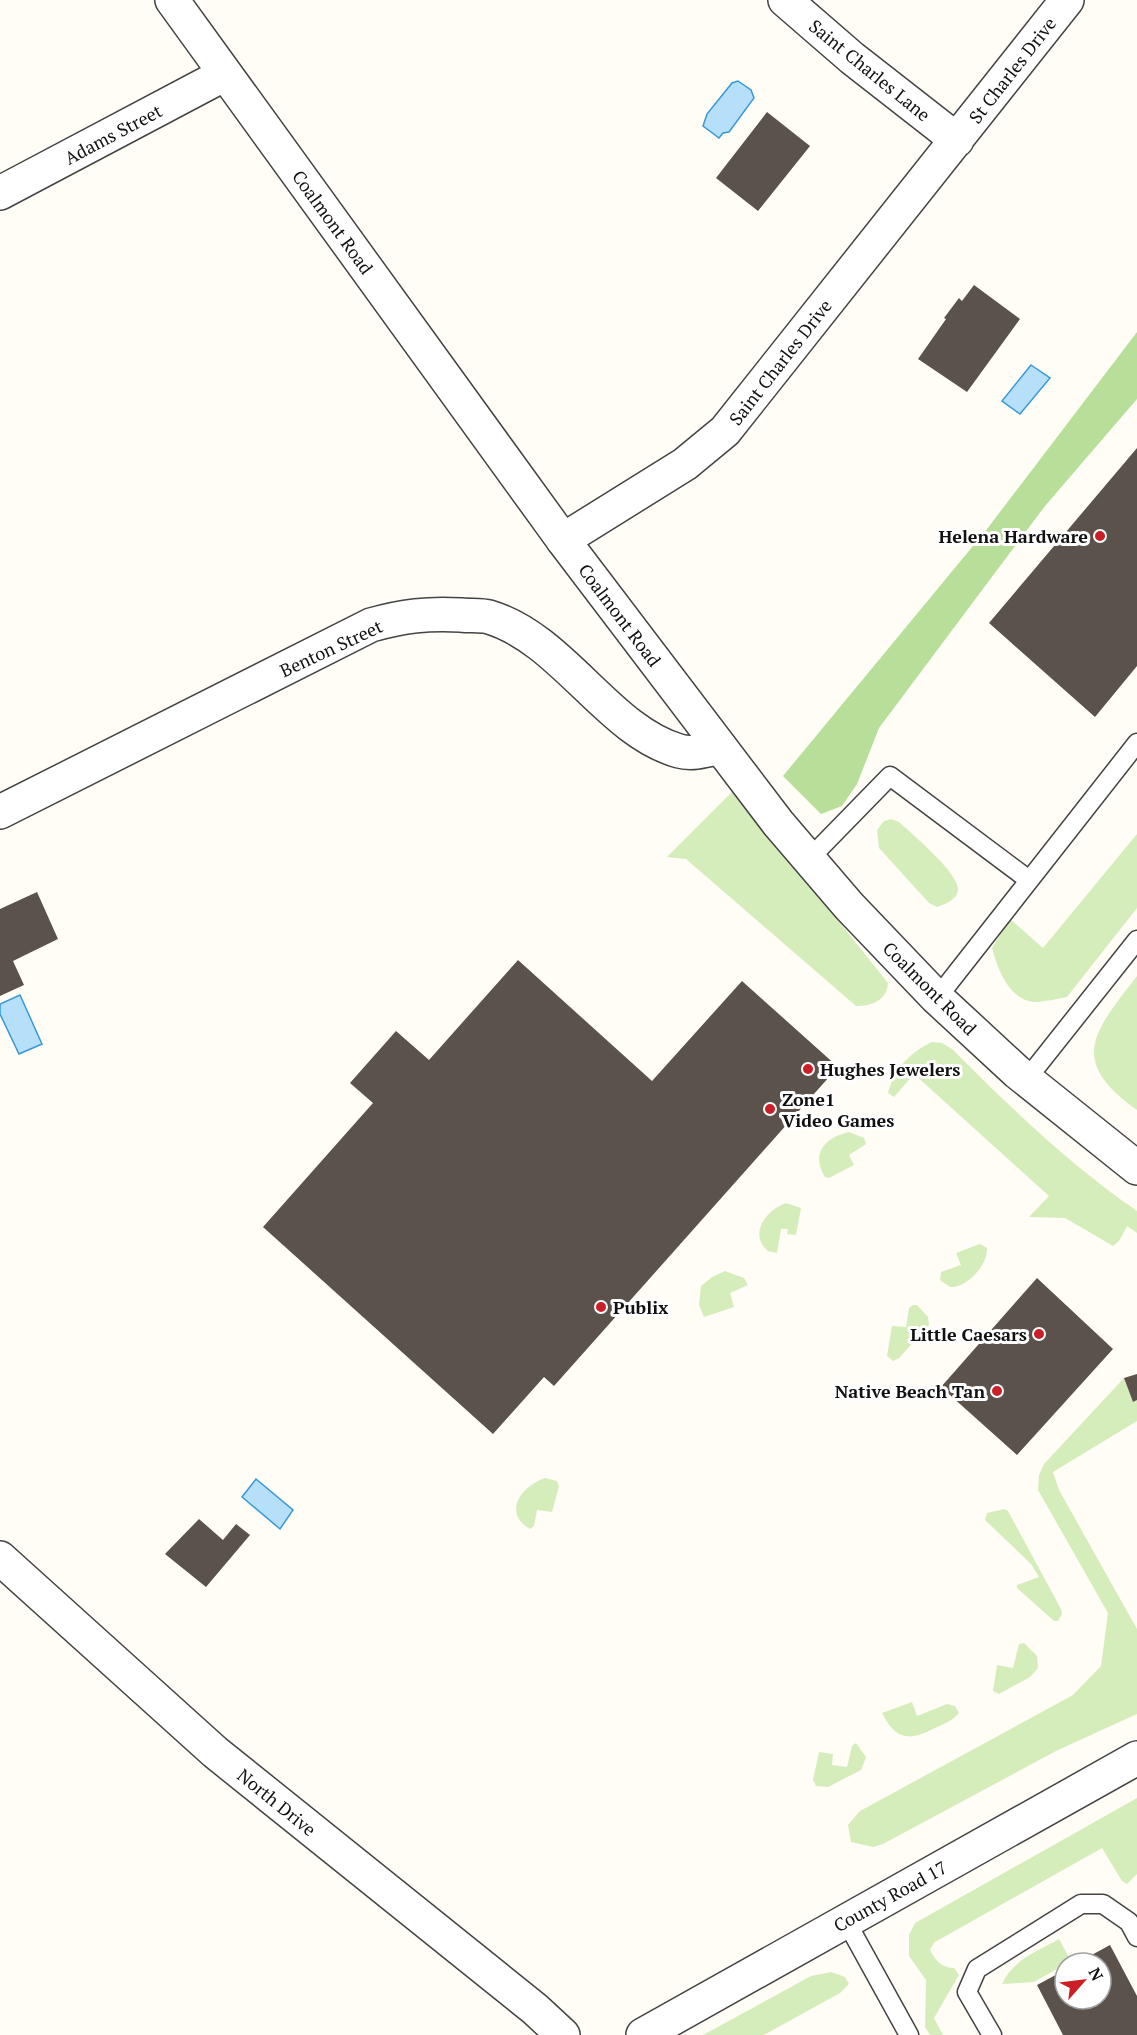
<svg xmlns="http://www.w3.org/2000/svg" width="1137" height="2035" viewBox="0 0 1137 2035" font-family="'PT Serif',serif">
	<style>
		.green { fill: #d5edbb }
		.forest { fill: #b8df99 }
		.water { fill: #b6e0fa; stroke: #3897d6; stroke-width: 1.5 }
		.building { fill: #5b524c }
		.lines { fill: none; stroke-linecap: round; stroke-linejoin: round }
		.service-casing { stroke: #444; stroke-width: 21 }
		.minor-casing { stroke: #444; stroke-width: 36 }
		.tertiary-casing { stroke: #444; stroke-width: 36 }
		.service { stroke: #fff; stroke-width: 18 }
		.minor { stroke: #fff; stroke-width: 33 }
		.tertiary { stroke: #fff; stroke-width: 33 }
		.poi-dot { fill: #cc1e26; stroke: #fff; stroke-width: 2 }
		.labels { text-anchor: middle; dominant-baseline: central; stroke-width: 6; stroke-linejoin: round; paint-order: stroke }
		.street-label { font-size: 18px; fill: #111; stroke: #fff }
		.poi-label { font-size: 18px; font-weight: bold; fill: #111; stroke: #fff; text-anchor: end }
	</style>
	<rect width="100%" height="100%" fill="#fffdf5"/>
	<path class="green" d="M734 790 888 983C887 1001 871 1006 856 1006L686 859 667 857Z
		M891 819 899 822C912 834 960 874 958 890 957 900 945 904 937 907L929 903 879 848 877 830 884 821Z
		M1137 834V908L1067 997C1057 999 1047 1001 1038 1002 1010 1003 998 970 992 948L1010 919 1043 948Z
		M1137 976V1110C1067 1060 1094 1032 1137 976Z
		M932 1042 942 1043 952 1049C1010 1107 1069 1164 1137 1211V1233L1127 1226 1119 1241 1113 1246 1065 1218 1029 1217 1049 1196 914 1074 894 1097 888 1093C895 1068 909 1053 932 1042Z
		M849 1132 864 1138 866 1144 849 1155 854 1165 829 1178 825 1177C810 1153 826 1137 849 1132Z
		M786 1203 801 1208 796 1235 787 1234 788 1229H781L777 1253 768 1251C748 1234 766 1210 786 1203Z
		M980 1244 987 1248C988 1265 967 1288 950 1287L940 1280 941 1272 961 1265 956 1253Z
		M725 1271 744 1278 748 1285 730 1293 734 1307 704 1317 699 1305 701 1286 712 1277Z
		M913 1305H917L928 1317 929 1325 899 1358 893 1361 887 1356 892 1326 906 1327 909 1308Z
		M1124 1378 1133 1402 1137 1400V1421L1053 1472 1059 1490 1137 1629V1714L1058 1750 883 1844 873 1847 851 1842 848 1825 860 1811 1073 1695 1101 1666 1108 1613 1038 1490 1039 1475 1044 1464Z
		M545 1478 557 1481 559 1486 552 1512 537 1510 534 1526 530 1529C502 1513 521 1486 545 1478Z
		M1004 1509 1008 1511 1061 1609 1062 1614 1058 1621H1054L1017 1588V1585L1039 1577 1031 1564 985 1520 987 1513Z
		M1024 1643 1037 1656 1038 1668 1030 1677 999 1694 993 1691 997 1665 1013 1668 1019 1644Z
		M912 1702 917 1716 947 1704 955 1706 959 1713C952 1721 944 1724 935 1728 910 1741 896 1741 882 1713Z
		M856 1743 866 1757 861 1770 828 1787 816 1786 813 1780 819 1752 833 1754 832 1765 847 1767 852 1746Z
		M1137 1798V1874L1127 1884 1122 1881 1102 1848 935 1942 930 1949C934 1960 942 1968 954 1968L959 1975 934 2018 943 2035H930L925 2027 926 1980 909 1956V1935L915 1923Z
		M1059 1939 1071 1961 1034 1982 1002 1984C1014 1959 1036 1952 1059 1939Z
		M831 1972 845 1977 849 1984 840 1993 764 2035H703L811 1976Z"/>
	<path class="forest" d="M1137 332V399L1045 506 879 728 857 784 842 806 821 814 783 776 987 529Z"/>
	<path class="water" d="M738 81 751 90 754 98 729 132 723 133 719 138 703 126 707 114 732 83Z
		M1031 365 1050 378 1020 414 1002 401Z
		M20 995 42 1044 19 1054 0 1014V1004Z
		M256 1479 293 1510 280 1529 242 1497Z"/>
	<path class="building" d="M767 112 810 146 758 211 716 178Z
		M974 285 1020 319 967 392 918 359 946 319 944 318 959 298 962 301Z
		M1137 448V666L1095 717 989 623Z
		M37 892 58 939 13 961 24 985 0 996V909Z
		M518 960 652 1081 742 981 838 1067 554 1386 544 1377 493 1434 263 1227 373 1103 350 1083 396 1031 429 1060Z
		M1037 1278 1113 1349 1017 1455 941 1387Z
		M1137 1374V1400L1133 1402 1124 1378Z
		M199 1519 223 1540 236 1524 250 1535 206 1587 165 1554Z
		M1110 1945 1137 1996V2035H1063L1037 1985 1065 1970V1999H1101V1963H1077Z"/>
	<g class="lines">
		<g class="service-casing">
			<path id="service" d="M809 859 890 776 1029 880
				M937 998 1137 743
				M1026 1080 1137 940
				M846 1921 909 2035
				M992 2035 967 1992 977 1969 1081 1904H1103L1129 1922 1137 1937"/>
		</g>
		<g class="minor-casing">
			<path id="minor" d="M785 0 852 58 957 140
				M0 193 225 74
				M563 540 685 464 725 431 1067 0
				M0 812 371 625C403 616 428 613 461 615 470 616 481 615 489 617 563 639 608 731 679 751 693 755 707 750 720 747
				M0 1558 215 1752 535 2009 563 2035"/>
		</g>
		<g class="tertiary-casing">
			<path id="tertiary" d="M172 0 563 540 778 823 849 906 937 998 1017 1072 1137 1168
				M643 2035 1137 1758"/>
		</g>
		<use href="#service" class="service"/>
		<use href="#minor" class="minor"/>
		<use href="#tertiary" class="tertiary"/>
	</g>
	<g class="poi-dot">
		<circle cx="1100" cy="536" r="6"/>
		<circle cx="808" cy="1069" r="6"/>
		<circle cx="770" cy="1109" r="6"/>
		<circle cx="601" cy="1307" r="6"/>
		<circle cx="1039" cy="1334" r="6"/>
		<circle cx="997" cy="1391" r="6"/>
	</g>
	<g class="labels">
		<g class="street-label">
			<text transform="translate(870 70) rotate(39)">Saint Charles Lane</text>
			<text transform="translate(1012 70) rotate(-52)">St Charles Drive</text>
			<text transform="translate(113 134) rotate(-28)">Adams Street</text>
			<text transform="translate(333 222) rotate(54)">Coalmont Road</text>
			<text transform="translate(780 362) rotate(-52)">Saint Charles Drive</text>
			<text transform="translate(620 615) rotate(53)">Coalmont Road</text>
			<text transform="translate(331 648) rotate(-25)">Benton Street</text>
			<text transform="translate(930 988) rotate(45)">Coalmont Road</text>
			<text transform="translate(277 1802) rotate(39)">North Drive</text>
			<text transform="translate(890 1896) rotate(-29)">County Road 17</text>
		</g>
		<g class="poi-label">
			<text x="1088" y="536">Helena Hardware</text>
			<text x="820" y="1069" text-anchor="start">Hughes Jewelers</text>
			<text x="782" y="1099" text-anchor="start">Zone1<tspan x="782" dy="21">Video Games</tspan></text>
			<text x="613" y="1307" text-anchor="start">Publix</text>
			<text x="1027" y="1334">Little Caesars</text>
			<text x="985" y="1391">Native Beach Tan</text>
		</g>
	</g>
	<g transform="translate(1083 1981) rotate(62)"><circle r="28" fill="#ffffff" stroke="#a0a0a0" stroke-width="1.5"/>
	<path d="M0-4.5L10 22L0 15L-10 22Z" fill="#cc1e26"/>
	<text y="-9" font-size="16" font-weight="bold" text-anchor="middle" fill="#111111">N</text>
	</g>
</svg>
